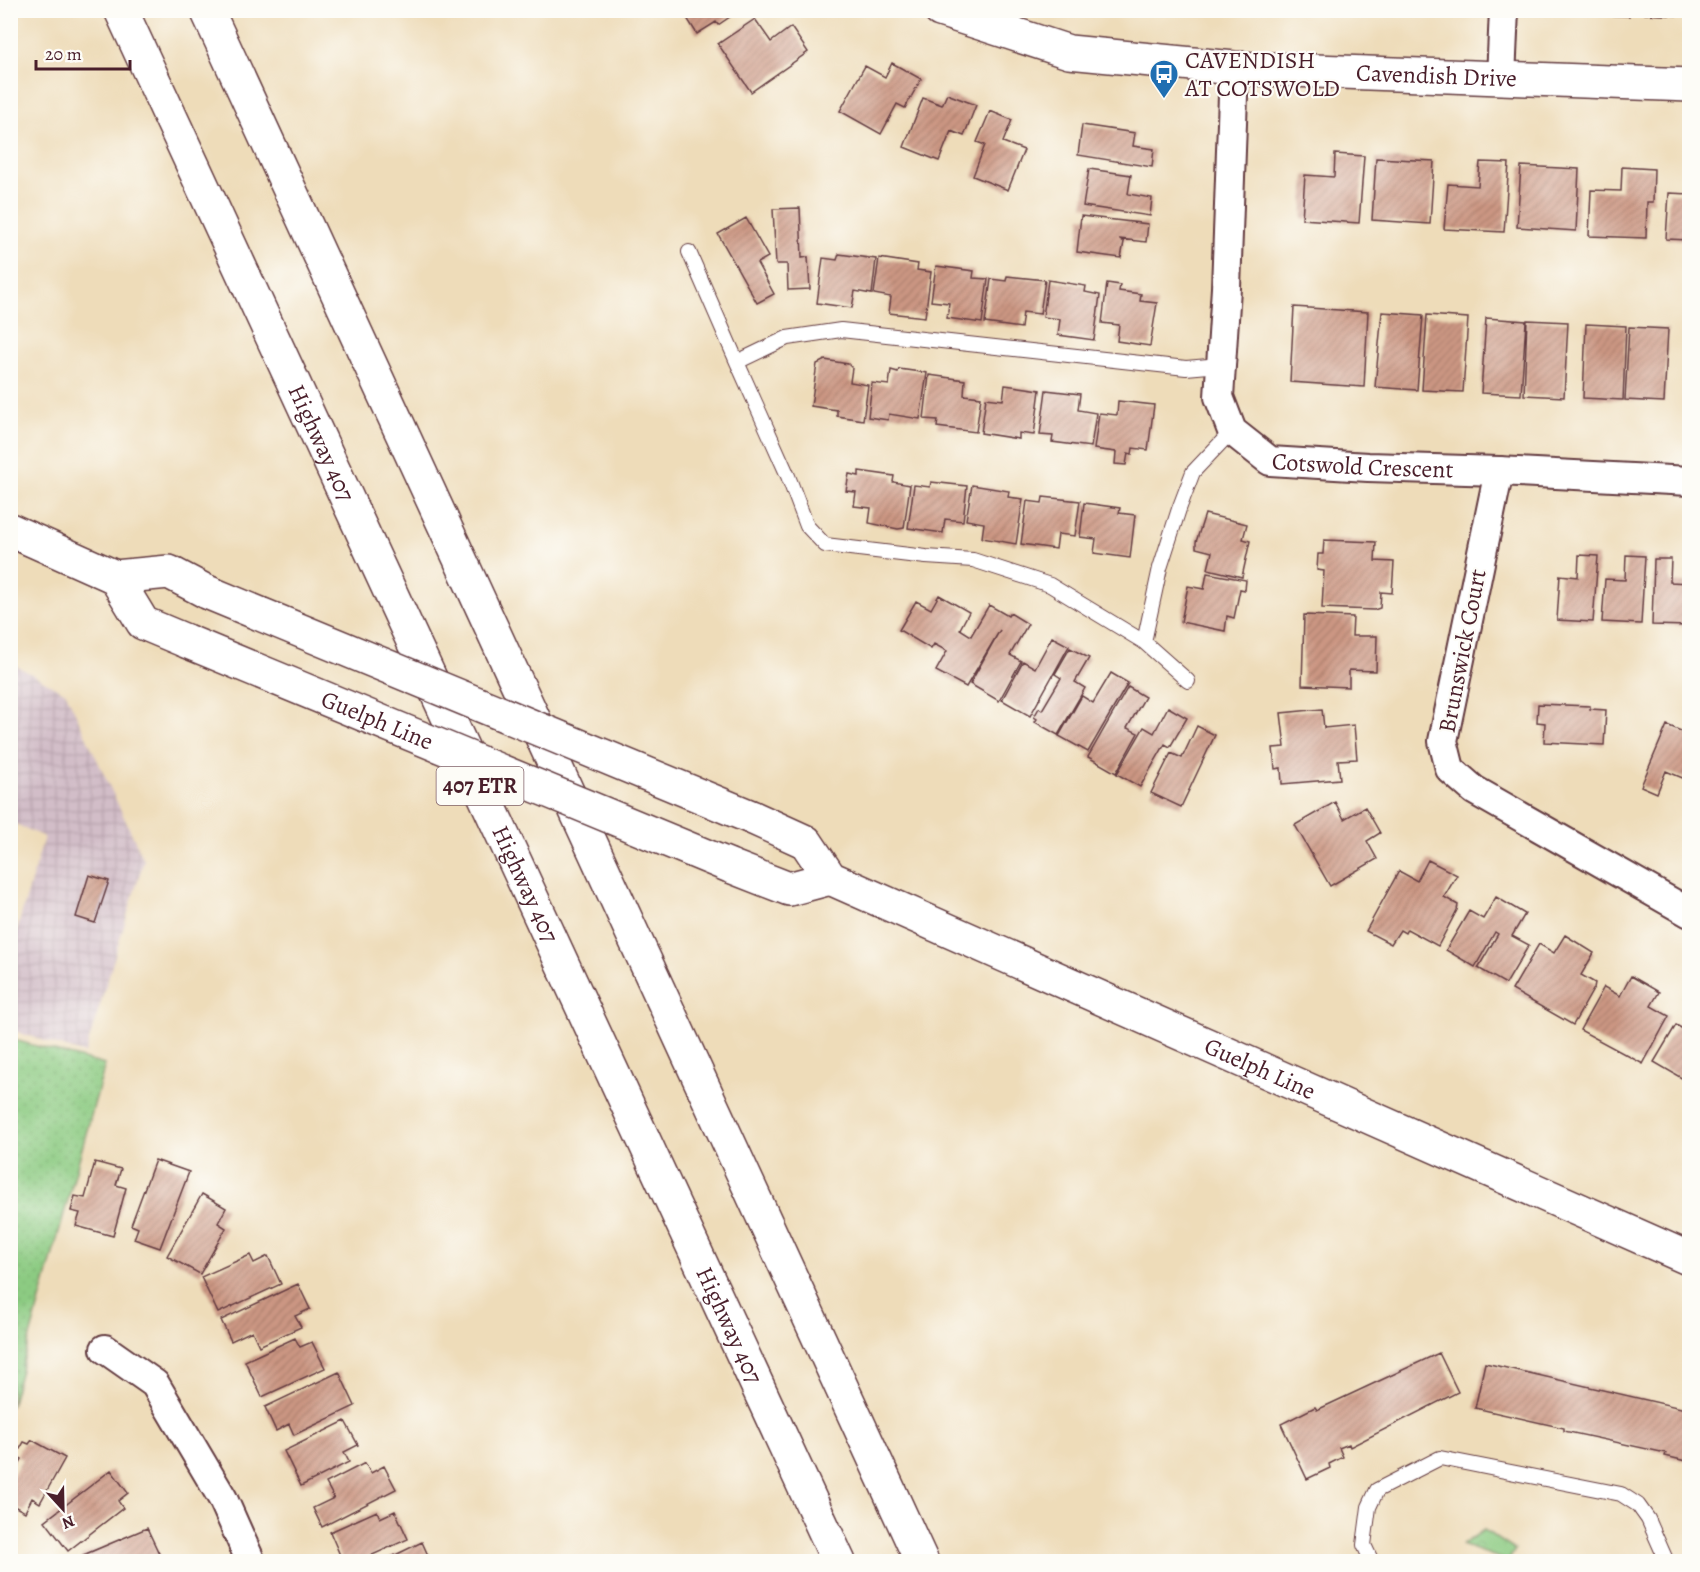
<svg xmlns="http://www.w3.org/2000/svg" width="1700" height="1572" viewBox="0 0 1700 1572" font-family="Alegreya,serif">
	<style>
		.industrial { fill: url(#industrial-grid) }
		.grass { fill: url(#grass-dots); stroke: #6b7556; stroke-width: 1.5 }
		.park { fill: url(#park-crowns); stroke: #6b7556; stroke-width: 1.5 }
		.building { fill: url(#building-hatch) }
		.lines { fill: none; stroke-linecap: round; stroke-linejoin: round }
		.lane-casing { stroke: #633b40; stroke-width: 16 }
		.street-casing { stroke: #633b40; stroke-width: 32 }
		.secondary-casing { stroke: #633b40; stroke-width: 36 }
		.highway-casing { stroke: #633b40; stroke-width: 36 }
		.lane { stroke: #fff; stroke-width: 14 }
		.street { stroke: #fff; stroke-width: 28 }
		.secondary { stroke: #fff; stroke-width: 33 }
		.highway { stroke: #fff; stroke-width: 33 }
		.secondary-bridge-casing { stroke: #633b40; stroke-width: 36; stroke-linecap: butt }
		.secondary-bridge { stroke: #fff; stroke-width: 33 }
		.labels { text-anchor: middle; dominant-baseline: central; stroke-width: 4.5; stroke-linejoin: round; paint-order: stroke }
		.shield { fill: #fdfcf7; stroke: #806168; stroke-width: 1.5 }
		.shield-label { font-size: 22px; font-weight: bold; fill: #4a1f2b }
		.poi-label { font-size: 24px; fill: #4a1f2b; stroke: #fdfcf7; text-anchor: start }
		.street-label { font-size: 24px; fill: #4a1f2b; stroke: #fdfcf7 }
	</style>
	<defs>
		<pattern id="industrial-grid" width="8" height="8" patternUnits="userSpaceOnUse" patternTransform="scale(1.5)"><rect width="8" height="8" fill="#d2bdc8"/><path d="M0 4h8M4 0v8" fill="none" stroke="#b6a2ac"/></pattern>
		<pattern id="grass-dots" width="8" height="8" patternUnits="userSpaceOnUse" patternTransform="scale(1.5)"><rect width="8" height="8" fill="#8ccb82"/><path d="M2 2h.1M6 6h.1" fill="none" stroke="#7aae70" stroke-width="1.8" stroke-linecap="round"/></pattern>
		<pattern id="park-crowns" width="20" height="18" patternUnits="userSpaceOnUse" patternTransform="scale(1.5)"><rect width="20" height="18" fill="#8ccb82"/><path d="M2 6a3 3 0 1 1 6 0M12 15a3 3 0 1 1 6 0" fill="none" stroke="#7aae70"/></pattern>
		<pattern id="building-hatch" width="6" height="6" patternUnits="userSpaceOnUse" patternTransform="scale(1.5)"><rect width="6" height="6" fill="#cc9783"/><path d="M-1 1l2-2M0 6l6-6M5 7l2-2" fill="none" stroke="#a87b6b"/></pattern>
	</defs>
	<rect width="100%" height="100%" fill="#fdfcf7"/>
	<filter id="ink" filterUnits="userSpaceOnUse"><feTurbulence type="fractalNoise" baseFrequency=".0167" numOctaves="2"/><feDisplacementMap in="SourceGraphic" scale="12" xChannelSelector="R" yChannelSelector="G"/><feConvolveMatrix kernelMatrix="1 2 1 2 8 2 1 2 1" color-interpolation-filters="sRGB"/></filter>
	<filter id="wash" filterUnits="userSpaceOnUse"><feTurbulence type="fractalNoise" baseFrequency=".008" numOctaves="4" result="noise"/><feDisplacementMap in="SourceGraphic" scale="24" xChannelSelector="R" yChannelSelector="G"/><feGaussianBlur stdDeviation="1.35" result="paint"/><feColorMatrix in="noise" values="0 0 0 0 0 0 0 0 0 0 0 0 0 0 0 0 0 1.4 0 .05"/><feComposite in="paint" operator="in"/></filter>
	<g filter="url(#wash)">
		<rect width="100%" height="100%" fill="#eedcb9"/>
		<path class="industrial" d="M11 663 66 693 144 860 85 1054 11 1030V950L44 837 11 822Z"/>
		<path class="grass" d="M11 1039 105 1065 11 1406 10 1039Z"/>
		<path class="park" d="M1484 1530 1515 1550 1508 1561 1462 1545Z"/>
		<g id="blocks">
			<path class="building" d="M682 10H740L718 25 716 22 697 34Z
				M1599 10H1629V16L1599 15Z
				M1646 10H1686L1685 16 1645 14Z
				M755 19 771 42 791 27 808 52 751 92 718 44Z
				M892 63 921 79 905 108 897 104 881 134 840 111 865 66 885 77Z
				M947 94 976 105 964 136 951 131 939 161 904 147 923 98 942 105Z
				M990 111 1012 120 1003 142 1024 150 1008 190 973 176 985 145 977 142Z
				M1082 125 1135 133 1133 146 1154 149 1152 167 1078 155Z
				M1335 154 1364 156 1359 223 1302 219 1305 175 1334 177Z
				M1376 158 1434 161 1430 224 1372 220Z
				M1480 162 1509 163 1504 232 1444 229 1448 184 1478 186Z
				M1521 166 1579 169 1576 231 1517 227Z
				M1622 167 1654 169 1653 202H1647L1646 238 1589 236 1591 190 1621 191Z
				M1089 169 1131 175 1128 194 1152 198 1150 216 1083 206Z
				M1669 193 1690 194V240L1666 239Z
				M800 208 802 258 808 257 810 289 788 290 787 264H776L773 209Z
				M1081 216 1148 224 1146 242 1120 239 1124 242 1121 258 1077 252Z
				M746 218 768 257 757 263 774 294 757 303 718 234Z
				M839 254 876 259 872 294 855 291 852 308 817 303 823 258 837 260Z
				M879 258 918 264 917 270 931 272 925 317 889 313 891 297 874 294Z
				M936 266 974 271 973 278 988 279 982 323 947 318 949 303 931 301Z
				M1007 276 1045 280 1040 314 1023 312 1021 328 985 323 991 279 1006 281Z
				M1048 280 1086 286 1085 292 1100 295 1094 340 1058 335 1060 319 1043 317Z
				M1107 283 1120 285 1119 291 1141 294 1140 301 1157 303 1150 346 1117 341 1119 325 1102 323Z
				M1294 307 1368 312 1364 387 1290 382Z
				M1382 312 1423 315 1417 390 1375 387Z
				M1427 315 1468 318 1463 392 1422 390Z
				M1486 318 1526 321 1521 395 1481 393Z
				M1527 320 1568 322 1564 397 1524 395Z
				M1586 324 1626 326 1623 400 1583 398Z
				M1629 327 1668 329 1664 402 1625 400Z
				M1688 330 1690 331V403H1684Z
				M825 360 848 364 852 368 850 382 868 385 863 420 837 416V410L811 406 817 364Z
				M899 369 927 373 920 419 889 414 888 420 868 417 872 383 889 385 891 370 898 372Z
				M929 375 965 380 964 395 981 397 976 432 937 427 938 420 924 419Z
				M1005 385 1040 390 1034 435 1019 433V439L981 433 986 398 1003 400Z
				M1046 390 1080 394 1078 410 1096 413 1091 447 1052 442 1053 436 1040 435Z
				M1118 401 1154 405 1148 450 1133 448 1132 454 1128 453 1126 465 1115 464 1116 452 1094 449 1099 413 1117 415Z
				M859 471 894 476 893 482 910 485 904 528 898 529 869 523 871 508 854 506 856 492 846 491 849 474 859 476Z
				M931 482 967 486 963 521 945 519 943 533 908 528 914 485 930 487Z
				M972 485 1009 491 1008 497 1023 499 1016 544 982 538 984 523 966 520Z
				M1043 497 1080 501 1075 536 1058 534 1056 549 1021 544 1027 501 1042 503Z
				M1084 503 1120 508 1119 513 1135 515 1130 558 1094 553 1096 539 1080 537Z
				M1205 514 1247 524 1243 539 1250 541 1242 577 1208 569 1212 552 1196 548V542Z
				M1324 540 1376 542 1375 561 1394 562 1392 593 1381 592 1380 608 1374 610 1322 608 1324 571 1317 570 1318 554H1323Z
				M1579 555 1598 556 1593 622 1557 620 1560 575 1578 577Z
				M1626 555 1645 556 1641 624 1602 622 1605 579 1625 580Z
				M1654 559H1671L1670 582 1689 583 1688 626 1652 625Z
				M1207 573 1246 580 1245 590 1240 589 1234 618 1227 616 1225 631 1181 622 1188 586 1204 589Z
				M939 595 969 612 960 629 971 636 989 605 1008 616 1010 613 1028 624 1010 655 1021 661 999 701 970 684 1000 630 966 687 936 671 947 651 934 644 931 649 899 630 916 601 931 609Z
				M1304 615 1353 617 1352 636H1377L1376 671 1349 670V687L1302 685Z
				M1052 637 1069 646 1030 716 1002 700 1023 661 1035 668Z
				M1070 648 1089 658 1075 682 1085 688 1058 735 1035 722 1037 719 1034 717 1039 708 1042 710 1061 678 1055 674Z
				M1111 673 1128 683 1088 752 1059 736 1082 696 1093 703Z
				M1128 687 1145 697 1127 728 1138 733 1116 773 1088 757Z
				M1538 704 1590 706V709L1606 710 1604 745 1544 742 1545 723 1537 722Z
				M1168 707 1187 718 1170 747 1165 744 1140 787 1117 774 1144 727 1154 733Z
				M1322 709 1324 728 1354 725 1357 759 1338 760 1340 779 1282 784 1281 768 1275 769 1273 748 1285 747 1281 713Z
				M1667 725 1690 735V768L1685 779 1666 771 1657 793 1641 786Z
				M1197 726 1215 735 1181 807 1151 793 1171 753 1182 758Z
				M1335 802 1344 819 1365 807 1380 833 1367 841 1377 859 1330 886 1295 825Z
				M1428 860 1457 875 1444 897 1458 905 1457 910 1438 946 1407 929 1405 933 1400 930 1391 944 1366 931 1399 871 1417 881Z
				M89 875 109 881 95 923 76 917Z
				M1496 897 1525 914 1512 936 1529 945 1506 984 1478 968 1498 934 1495 932 1475 967 1446 950 1469 911 1483 919Z
				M1565 935 1594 953 1581 975 1595 983 1594 988 1573 1025 1512 990 1539 944 1554 953Z
				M1631 976 1659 992 1651 1006 1669 1016 1643 1064 1580 1030 1604 987 1620 996Z
				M1676 1025 1690 1033V1083L1654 1062Z
				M155 1160 189 1172 160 1248 134 1239 138 1228 131 1225Z
				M95 1162 121 1169 116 1185 126 1188 113 1236 76 1226 80 1213 71 1211 75 1196 85 1198Z
				M202 1194 226 1208 218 1223 226 1228 200 1274 167 1256Z
				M250 1255 254 1263 268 1256 281 1284 218 1313 201 1277Z
				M298 1284 310 1309 295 1316 301 1327 259 1346 252 1331 231 1341 221 1320Z
				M295 1338 300 1347 312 1342 325 1368 262 1397 245 1361Z
				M1439 1353 1458 1392 1350 1447 1349 1444 1339 1448 1343 1457 1329 1464 1330 1468 1307 1479 1281 1424 1315 1407 1317 1410Z
				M1485 1363 1690 1410V1448L1686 1461 1665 1456 1666 1453 1564 1431V1428L1475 1408Z
				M339 1372 355 1406 294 1435 289 1424 276 1431 265 1407Z
				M345 1421 358 1445 344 1452 349 1462 301 1486 284 1451Z
				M32 1440 65 1458 40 1503 32 1498 25 1512 10 1504V1480L22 1459 16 1456 24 1442 29 1444Z
				M365 1463 371 1473 384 1466 396 1489 322 1527 313 1508 334 1498 326 1483Z
				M111 1470 128 1493 118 1501 123 1508 68 1551 45 1521Z
				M377 1511 380 1518 395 1511 408 1539 357 1562H343L330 1532Z
				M147 1528 163 1562H84L81 1556Z
				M422 1542 431 1562H381Z"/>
		</g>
	</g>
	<g filter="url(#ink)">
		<use href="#blocks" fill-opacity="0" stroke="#633b40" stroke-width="1.5"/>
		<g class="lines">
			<g class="lane-casing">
				<path id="lane" d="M689 252 737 362
					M1144 642 1160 568 1179 509 1193 472 1232 431
					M1188 681 1144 642 1050 585 973 560 926 557 825 545 807 526 788 476 737 362 787 338 841 330 1186 368 1220 365
					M1372 1562 1364 1545 1369 1507 1377 1490 1440 1458 1621 1494 1638 1505 1648 1519 1667 1562"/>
			</g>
			<g class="street-casing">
				<g id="street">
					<path id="s1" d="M1234 68 1226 288 1219 397 1232 431 1270 461 1368 467 1499 471 1690 481"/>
					<path d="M1501 78 1504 10"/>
					<path d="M1499 471 1443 741 1450 769 1474 790 1690 913"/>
					<path d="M105 1349 155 1384 223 1499 251 1562"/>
				</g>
			</g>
			<g class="secondary-casing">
				<g id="secondary">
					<path id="s2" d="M940 10 1069 52 1234 68 1690 85"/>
					<path d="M10 530 115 577 169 572 207 592"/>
					<path d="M115 577 143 623 186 641"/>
					<path id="s3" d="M751 817 806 842 830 878 1690 1259"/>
					<path d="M730 866 789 889 830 878"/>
				</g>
			</g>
			<g class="highway-casing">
				<g id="highway">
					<path id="s4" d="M121 10 839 1562"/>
					<path d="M207 10 922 1562"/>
				</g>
			</g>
			<use href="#lane" class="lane"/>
			<use href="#street" class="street"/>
			<use href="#secondary" class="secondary"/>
			<use href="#highway" class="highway"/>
			<g class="secondary-bridge-casing">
				<g id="secondary-bridge">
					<path d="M207 592 751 817"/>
					<path id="s5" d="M186 641 730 866"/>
				</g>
			</g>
			<use href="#secondary-bridge" class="secondary-bridge"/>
		</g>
	</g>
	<defs>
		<g id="bus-pin" transform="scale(1.5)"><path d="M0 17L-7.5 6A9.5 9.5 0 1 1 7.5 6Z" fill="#1f6fb2" stroke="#fdfcf7"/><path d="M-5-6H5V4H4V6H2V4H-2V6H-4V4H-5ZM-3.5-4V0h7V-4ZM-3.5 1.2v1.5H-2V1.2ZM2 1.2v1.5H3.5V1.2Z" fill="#fff"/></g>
	</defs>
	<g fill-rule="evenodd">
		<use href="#bus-pin" x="1164" y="74"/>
	</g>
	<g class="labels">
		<rect class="shield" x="436.5" y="767" width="87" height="38" rx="4.5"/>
		<g class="shield-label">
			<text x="480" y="786">407 ETR</text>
		</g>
		<g class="poi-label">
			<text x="1185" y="60">CAVENDISH<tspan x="1185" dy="28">AT COTSWOLD</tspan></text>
		</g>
		<g class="street-label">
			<text stroke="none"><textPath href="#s2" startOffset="504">Cavendish Drive</textPath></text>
			<text stroke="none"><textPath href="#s4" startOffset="477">Highway 407</textPath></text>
			<text stroke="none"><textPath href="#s1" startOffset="507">Cotswold Crescent</textPath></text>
			<text transform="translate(1462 651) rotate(-79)">Brunswick Court</text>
			<text stroke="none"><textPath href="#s5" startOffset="207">Guelph Line</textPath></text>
			<text stroke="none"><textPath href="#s4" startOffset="963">Highway 407</textPath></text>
			<text stroke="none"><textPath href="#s3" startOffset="574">Guelph Line</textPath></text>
			<text stroke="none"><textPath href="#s4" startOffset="1449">Highway 407</textPath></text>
		</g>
	</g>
	<rect width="1700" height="1572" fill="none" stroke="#fdfcf7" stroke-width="36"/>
	<g transform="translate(63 1509) rotate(158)" stroke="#fdfcf7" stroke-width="4.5" paint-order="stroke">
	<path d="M0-4.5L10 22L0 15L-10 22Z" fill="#4a1f2b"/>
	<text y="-9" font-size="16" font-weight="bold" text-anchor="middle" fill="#4a1f2b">N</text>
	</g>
	<path d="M36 60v9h94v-9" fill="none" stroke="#4a1f2b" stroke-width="3"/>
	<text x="45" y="60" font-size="18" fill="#4a1f2b" stroke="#fdfcf7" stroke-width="4.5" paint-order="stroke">20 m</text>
</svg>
